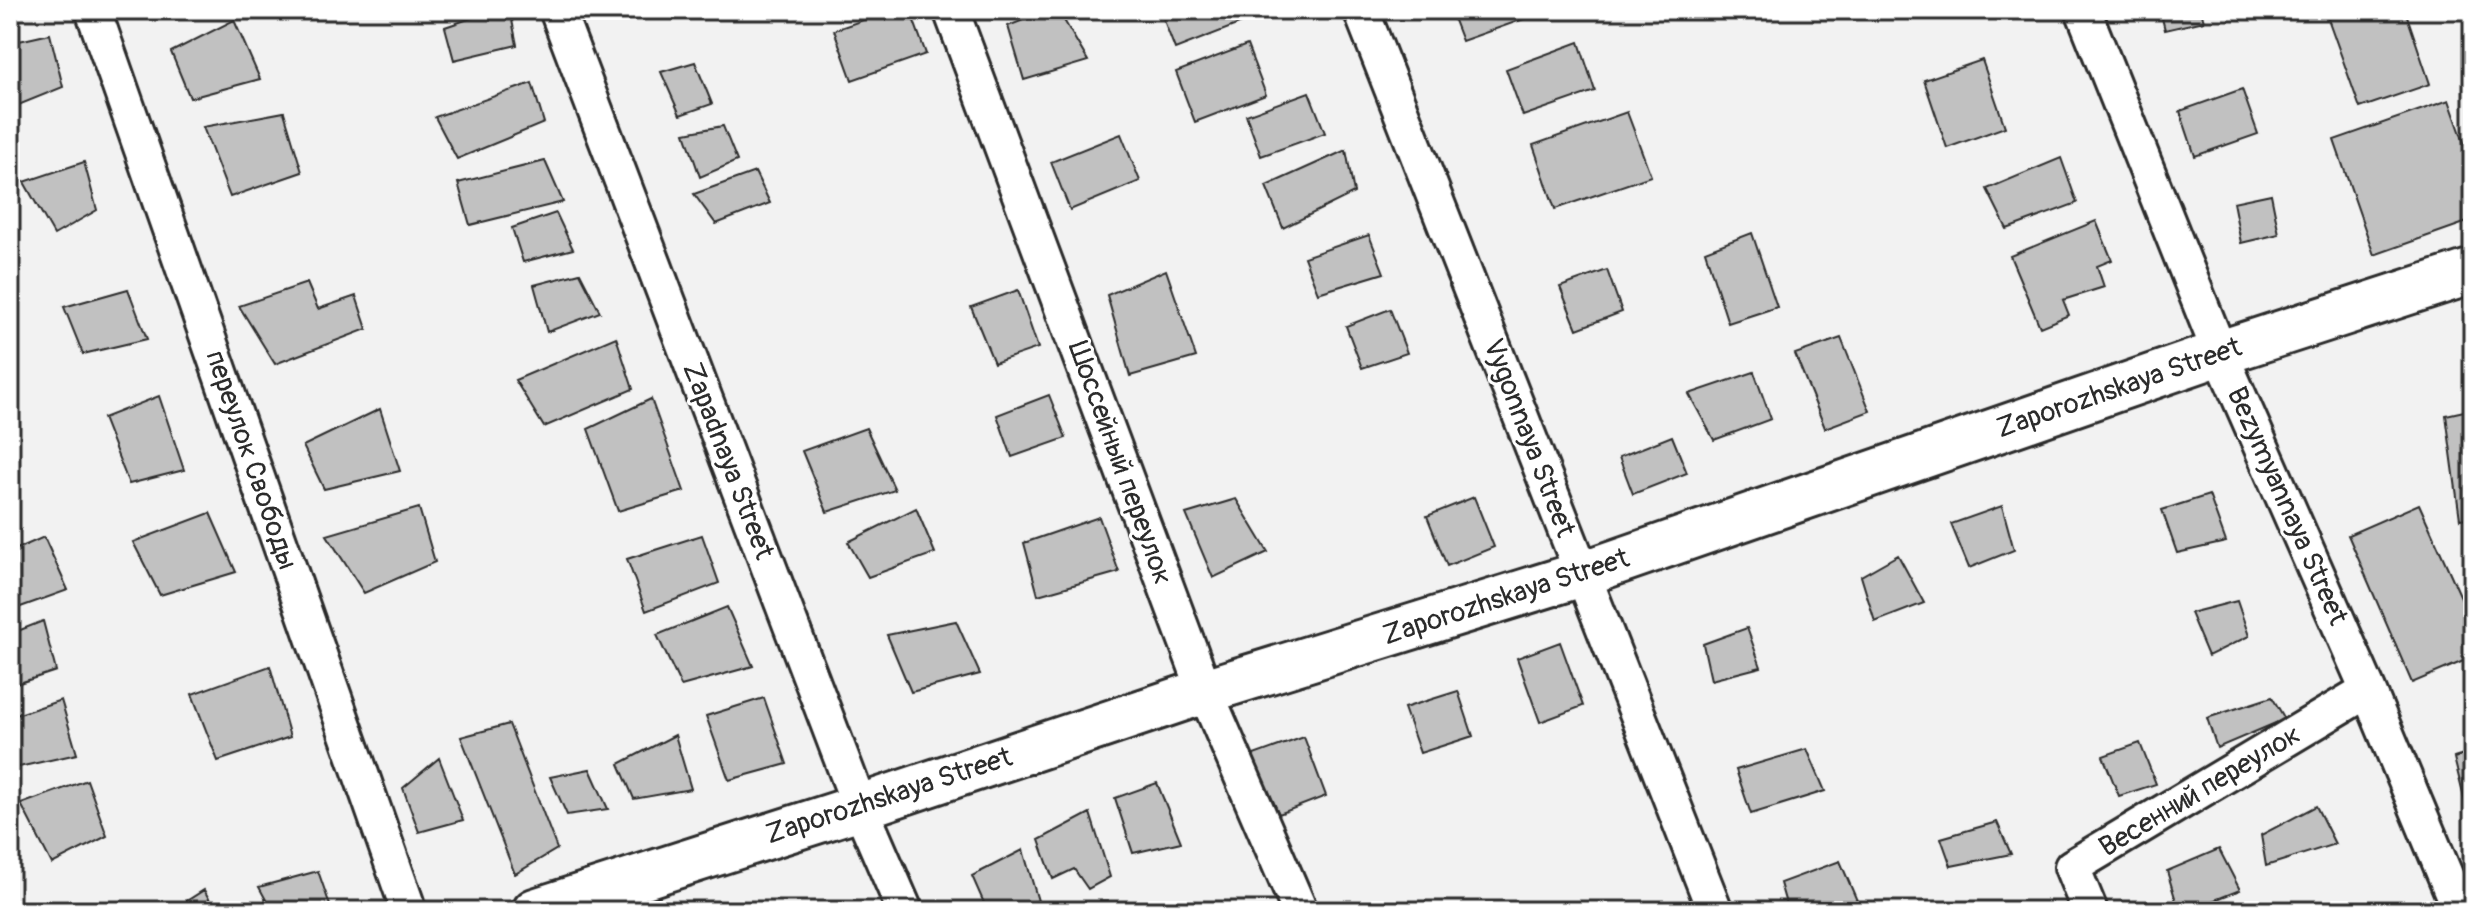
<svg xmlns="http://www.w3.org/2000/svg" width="2483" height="921" viewBox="0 0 2483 921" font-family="Pangolin,sans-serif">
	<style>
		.building { fill: #c1c1c1; stroke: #2b2b2b; stroke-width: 2 }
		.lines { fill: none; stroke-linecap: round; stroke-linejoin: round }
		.street-casing { stroke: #2b2b2b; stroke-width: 40 }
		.secondary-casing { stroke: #2b2b2b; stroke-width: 50 }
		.street { stroke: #fff; stroke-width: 34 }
		.secondary { stroke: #fff; stroke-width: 44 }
		.labels { text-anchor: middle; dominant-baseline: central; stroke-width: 6; stroke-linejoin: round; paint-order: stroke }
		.street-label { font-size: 28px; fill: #2b2b2b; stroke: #fff }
	</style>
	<rect width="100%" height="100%" fill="#f2f2f2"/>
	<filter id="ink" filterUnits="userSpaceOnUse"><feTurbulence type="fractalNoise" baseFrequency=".0125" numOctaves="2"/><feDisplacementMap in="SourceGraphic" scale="16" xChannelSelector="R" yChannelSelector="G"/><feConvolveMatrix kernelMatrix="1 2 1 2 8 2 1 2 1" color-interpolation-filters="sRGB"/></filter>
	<g filter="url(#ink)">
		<path class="building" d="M495 10H510L517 45 454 60 445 27Z
			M892 10H910L926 54 852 80 834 30Z
			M1049 10H1058L1088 61 1024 80 1008 26Z
			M1160 10H1243L1247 21 1175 49Z
			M1450 10H1520L1524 19 1462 41Z
			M2160 10H2201L2204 21 2165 30Z
			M2336 10H2405L2430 84 2360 108 2326 13Z
			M234 20 260 79 190 98 171 52Z
			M50 34 63 87 16 106 10 92V43Z
			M1579 42 1595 91 1523 116 1506 69Z
			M1247 45 1266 95 1195 122 1176 72Z
			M1982 60 2005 127 1947 148 1924 80Z
			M695 62 712 104 680 115 661 72Z
			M532 83 544 123 457 159 435 117Z
			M2242 89 2258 134 2195 156 2180 111Z
			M1309 92 1325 133 1261 156 1246 115Z
			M2449 100 2473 168V220L2374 255 2334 140Z
			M284 112 302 172 230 197 203 127Z
			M1627 112 1651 176 1555 209 1533 145Z
			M723 126 737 161 700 177 685 133Z
			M1121 134 1140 181 1070 210 1051 162Z
			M1346 150 1354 193 1283 228 1266 186Z
			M2061 158 2077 203 2007 229 1987 189Z
			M545 161 563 202 470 225 458 183Z
			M84 162 97 210 54 235 24 182Z
			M755 172 770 203 716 224 694 194Z
			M2271 194 2279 234 2241 243 2233 202Z
			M556 213 573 249 523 262 512 228Z
			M2096 221 2112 260 2097 266 2104 287 2063 300 2069 315 2040 327 2010 256Z
			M1752 233 1777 307 1728 323 1705 251Z
			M1369 235 1384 273 1318 293 1304 257Z
			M1166 270 1196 357 1130 376 1107 295Z
			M1607 270 1622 312 1577 329 1560 287Z
			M580 273 600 312 547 332 534 285Z
			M307 283 318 309 356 296 367 329 275 364 239 306Z
			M128 289 147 339 83 354 64 307Z
			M1018 290 1038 348 994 363 971 307Z
			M1390 309 1407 353 1362 368 1346 326Z
			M616 337 633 389 544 427 515 380Z
			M1841 338 1870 411 1825 428 1795 354Z
			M1754 372 1771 419 1714 440 1689 394Z
			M1049 395 1066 438 1012 457 997 415Z
			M159 396 184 470 129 484 103 418Z
			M651 399 684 491 618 511 588 429Z
			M380 409 400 471 324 489 303 446Z
			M2473 409V517L2460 519 2446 415Z
			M866 428 895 490 827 512 802 451Z
			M1672 436 1687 473 1633 494 1619 457Z
			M2209 495 2226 542 2177 553 2162 510Z
			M1474 497 1494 547 1447 566 1427 516Z
			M1236 499 1268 552 1213 578 1186 514Z
			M2419 504 2473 624V657L2412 683 2348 535Z
			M2002 506 2014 550 1969 568 1951 524Z
			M419 508 435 562 364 593 327 535Z
			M916 508 935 553 868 577 848 542Z
			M210 513 236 572 160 595 133 542Z
			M1099 517 1119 572 1038 595 1024 543Z
			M702 535 719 583 646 611 627 559Z
			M44 537 68 590 12 610 10 552Z
			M1898 555 1924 603 1875 622 1861 576Z
			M2237 601 2249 636 2208 656 2190 613Z
			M727 607 753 666 681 686 657 635Z
			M43 621 56 671 10 686V634Z
			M956 621 980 674 911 692 887 635Z
			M1747 628 1761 667 1711 680 1703 644Z
			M1560 642 1583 706 1540 722 1517 658Z
			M270 666 290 737 218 761 192 694Z
			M1458 691 1473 736 1420 753 1404 708Z
			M2272 697 2285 719 2217 748 2207 718Z
			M764 698 787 764 729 780 706 716Z
			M61 700 77 754 10 769V717Z
			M509 724 557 849 515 874 461 737Z
			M675 735 691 789 634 799 619 764Z
			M1304 737 1326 796 1279 814 1251 756Z
			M2140 743 2156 784 2119 796 2103 756Z
			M1807 749 1825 791 1751 814 1736 770Z
			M2473 752V834L2454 758Z
			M439 758 463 820 419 832 403 788Z
			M590 769 608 809 567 815 550 777Z
			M87 780 107 836 52 864 21 804Z
			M1157 783 1181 842 1133 853 1115 798Z
			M2316 806 2335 844 2266 866 2261 835Z
			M1090 813 1110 877 1088 889 1074 869 1053 879 1039 840Z
			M1997 822 2011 854 1951 866 1941 838Z
			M2219 849 2240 890 2187 911H2179L2167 871Z
			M1023 850 1038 901 987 910 972 876Z
			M1840 861 1858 903 1829 911H1788L1780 883Z
			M318 871 332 911H272L259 887Z
			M204 890 216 911H171Z"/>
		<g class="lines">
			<g class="street-casing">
				<path id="street" d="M93 10 409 911
					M557 10 860 807 905 911
					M951 10 1205 691 1300 911
					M1361 10 1715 911
					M2083 10 2220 353 2368 690 2460 911
					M2090 911 2072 867 2368 690"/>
			</g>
			<g class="secondary-casing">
				<path id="secondary" d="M535 911 860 807 1205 691 1582 574 2220 353 2473 271"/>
			</g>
			<use href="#street" class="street"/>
			<use href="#secondary" class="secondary"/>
		</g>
	</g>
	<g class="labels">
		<g class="street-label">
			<text transform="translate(2119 388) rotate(-19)">Zaporozhskaya Street</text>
			<text transform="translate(1529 438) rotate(69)">Vygonnaya Street</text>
			<text transform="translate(251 460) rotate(71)">переулок Свободы</text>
			<text transform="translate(728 461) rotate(69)">Zapadnaya Street</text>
			<text transform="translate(1120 463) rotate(70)">Шоссейный переулок</text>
			<text transform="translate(2287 506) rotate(66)">Bezymyannaya Street</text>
			<text transform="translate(1506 597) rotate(-18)">Zaporozhskaya Street</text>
			<text transform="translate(2200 791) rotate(-31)">Весенний переулок</text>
			<text transform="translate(889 796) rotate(-18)">Zaporozhskaya Street</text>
		</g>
	</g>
	<rect width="2483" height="921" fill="none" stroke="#fff" stroke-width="40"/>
	<rect x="20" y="20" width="2443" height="881" fill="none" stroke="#2b2b2b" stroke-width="3" filter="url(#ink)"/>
</svg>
